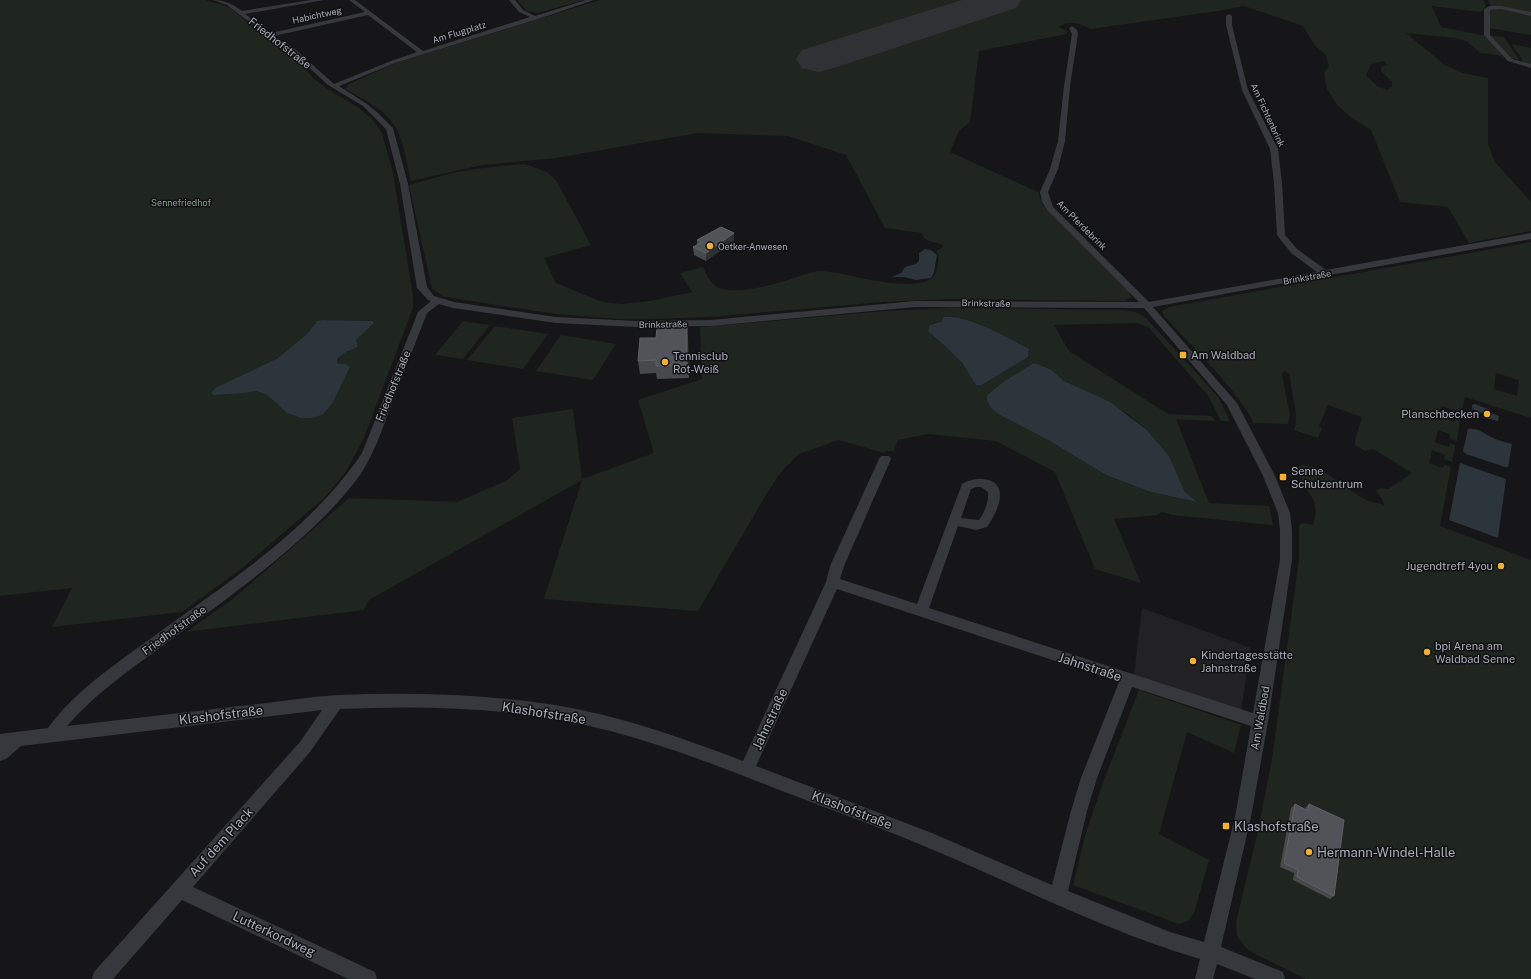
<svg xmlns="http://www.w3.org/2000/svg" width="1531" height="979" viewBox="0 0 1531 979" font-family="'Public Sans',sans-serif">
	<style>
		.built { fill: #222225 }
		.green { fill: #1e261f; fill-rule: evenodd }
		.water { fill: #2c353c }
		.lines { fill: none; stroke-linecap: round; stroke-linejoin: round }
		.runway { fill: #303135; fill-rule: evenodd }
		.street { fill: #37383d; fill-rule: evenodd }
		.wall { fill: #47494d }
		.shaded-wall { fill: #2f3033 }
		.building { fill: #525359; stroke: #5f6168 }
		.poi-dot { fill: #f2b134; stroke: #111113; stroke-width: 1.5 }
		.labels { text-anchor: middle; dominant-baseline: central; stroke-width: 3; stroke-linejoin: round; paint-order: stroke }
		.far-street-label { font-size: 9px; fill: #a8adb8; stroke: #111113 }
		.far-park-label { font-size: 9px; fill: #7fa381; stroke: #111113 }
		.far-poi-label { font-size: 9px; fill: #a8adb8; stroke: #111113; text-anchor: start }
		.street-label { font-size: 11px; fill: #a8adb8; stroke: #111113 }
		.poi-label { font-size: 11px; fill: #a8adb8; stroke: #111113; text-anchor: start }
		.near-street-label { font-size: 13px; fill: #a8adb8; stroke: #111113 }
		.near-poi-label { font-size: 13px; fill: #a8adb8; stroke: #111113; text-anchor: start }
	</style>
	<rect width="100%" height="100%" fill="#161618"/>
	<path class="built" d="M1142 608 1251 648 1241 710 1134 675Z"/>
	<path class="green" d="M0 0H205L229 7 272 42 295 56 313 78 326 88 359 108 372 119 382 133 393 173 413 296V308L363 440 345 473 324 498 241 569 182 612 52 627 72 588 0 596ZM322 320 374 321V323L356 340 358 347 346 352 337 359 338 364 314 418H301L287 413 267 395 256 391 211 393 215 388 278 358 308 333 317 321Z
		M517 0H584L538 13 527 11Z
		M600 0H1483L1486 6 1481 12 1432 6 1441 27 1482 35 1504 37 1519 60 1497 55 1481 53 1466 41 1455 38 1406 33 1446 66 1457 70 1462 73 1488 78V144L1495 162 1531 202V231L1469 243 1448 207 1400 202 1371 130 1352 118 1337 105 1327 89 1324 73 1329 66 1326 55 1316 47 1303 26 1244 6 1218 11 1090 29C1079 22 1069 20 1058 27L1066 30 1067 34 979 51 970 122 959 131 950 152 1038 192 1042 204 1047 210 1129 291 1131 297 1124 301 948 299 882 302 709 317 651 319H619L556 314 445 297 432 289 431 284 409 185 452 173 483 168 525 164 547 172 556 180 591 245 544 258 556 283 602 302 622 304 650 301 692 292 680 273 703 267C707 276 712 287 722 289 744 294 776 284 797 277 804 275 813 271 820 271 841 270 931 302 937 269 938 262 940 257 936 251L942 248 943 245 929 241 924 238 922 233 885 228 846 155 788 136 698 133 556 158 482 165 411 181C407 165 404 139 394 125 383 108 363 99 345 89L349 84 396 63ZM1384 61 1388 65 1381 67V71L1392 82V86L1387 90 1377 86 1366 75 1371 64Z
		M1488 0H1531V13L1491 6Z
		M1499 8 1531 14V35L1490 28 1489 9Z
		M1511 44 1531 48V65L1522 62V59Z
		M1531 242V418L1465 397 1461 416 1456 414 1457 411 1441 406 1439 417 1455 422V419L1460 421 1457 441 1449 438 1450 434 1438 430 1435 442 1449 447 1450 443 1455 445 1452 462 1444 459 1445 455 1432 450 1429 463 1443 468 1444 465 1451 467 1440 526 1531 560V979H1306L1263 958 1247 949 1237 936 1236 922 1258 831 1272 759 1299 559V528L1300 524 1304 523 1313 525C1323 495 1301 493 1298 468L1301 465C1324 465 1349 493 1369 501 1374 503 1379 503 1384 505L1383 500 1376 491 1381 488 1388 489 1412 473 1375 450 1372 449 1365 451 1355 445V440L1362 417 1328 405 1319 426 1322 428 1318 438 1294 430C1300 417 1290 390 1290 374L1284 371 1282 375 1290 415 1288 424 1254 423C1231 382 1195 350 1164 316L1162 311 1169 307ZM1496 373 1519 380 1517 396 1494 389Z
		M951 308 1124 310 1135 312 1145 317 1212 390 1219 398 1230 421H1221L1209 397 1149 328 1137 323 1054 325 1069 351 1168 414 1212 416 1215 421 1176 419 1209 503 1269 506 1273 525 1172 515 1162 512 1157 515 1114 519 1141 583 1095 569 1055 472 996 441 928 434 898 440 894 451H886L884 453 839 440 799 454 781 472 767 493 698 611 544 599 582 480 369 600 364 610 186 632 233 599 349 498 457 502 506 481 520 469 512 418 573 409 582 479 654 453 638 400 702 379 700 327 886 311ZM944 317C966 314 1009 338 1029 349L1028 357 982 385C966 370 954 352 936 339L933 323 942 321ZM1034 363 1050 369 1064 381 1128 414 1147 430 1169 456 1185 492 1196 502 1151 492 1106 475 1048 440 1000 415 987 395 1003 382Z
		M463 321 490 325 463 359 435 355Z
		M495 326 548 334 523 369 467 360Z
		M561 335 616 344 593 380 536 371Z
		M1139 690 1241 725 1234 753 1187 732 1159 834 1209 860 1194 913 1188 921 1179 924 1073 885 1086 832 1104 780Z"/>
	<path class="water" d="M925 249 931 250 937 255 934 272 931 278 916 280 904 277H892L901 273 905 267 916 264 919 261V253Z
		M944 317C966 314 1009 338 1029 349L1028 357 982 385H976L963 364 947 348 928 331 930 325 942 321Z
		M322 320 373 321 374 323 356 340 358 347 346 352 337 359 338 364H345L350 367 332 404 323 414 314 418H301L287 413 267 395 256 391 243 393 214 395 211 393 215 388 278 358 308 333 317 321Z
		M1034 363 1050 369 1064 381 1110 402 1147 430 1169 456 1185 492 1197 502 1151 492 1106 475 1048 440 1000 415 991 408 987 400V395L1003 382Z
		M1475 404 1488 409 1491 413 1499 416 1498 421 1486 418 1484 414 1472 409V405Z
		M1468 429C1477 428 1482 432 1489 436 1496 440 1505 442 1512 444L1508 467H1505L1466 454 1463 451Z
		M1460 463 1506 479 1498 538 1449 520Z"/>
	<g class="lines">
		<path class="runway" d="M962 0H1021L1016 8 834 68 818 72 802 68 796 59 802 50Z"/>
		<path class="street" d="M213 0C226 0 232 4 242 11L311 0H324L245 14 271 33 365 12 349 0H355L423 51 530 17 519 12 509 0H515L523 10 535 16 586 0H594L538 19 395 63 339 86 367 104 379 114 393 128 408 184 427 287 434 296 454 302 556 317 636 321 711 320 915 301 1139 302 1047 210 1042 202 1040 192 1050 169 1058 141 1064 86 1072 34 1069 28 1072 26 1077 30 1078 34 1070 86 1065 141 1058 169 1048 192 1053 207 1149 302 1317 272 1291 253 1277 235 1274 183 1270 149 1242 90 1226 25V16L1229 14 1232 16V25L1248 90 1278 149 1282 183 1285 235 1297 249 1326 270 1531 233V239L1330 275 1326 277 1323 276 1153 307 1237 403 1275 476 1290 513 1292 530V560L1268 722 1251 817 1221 947 1283 972 1285 979H1255L1217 964 1213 979H1195L1200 959C1108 932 1019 886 931 849 882 828 832 810 782 791 706 761 630 731 549 718 480 707 410 706 340 709L310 752 193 887 375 972 377 979H348L182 900 113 979H92L94 972 300 742 322 710 21 746 6 759 0 761V734L48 728C75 691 113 666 150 639 225 584 309 532 362 453L418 312 431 301 428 300 417 288 400 184 386 129 363 106 328 85 291 51 278 44 227 5ZM368 15 417 52 391 61 334 84 295 49 274 36ZM439 304 453 308 556 323 636 327 711 326 915 307 1144 308 1227 405 1263 476 1278 513 1280 530V560L1253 713 929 608 958 526 976 530 987 527C993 518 1000 506 1000 495 1000 475 973 477 962 484L917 604 840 579 844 566 891 459 889 456H881L879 459 830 566 826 582 743 761C680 737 615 714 548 704 479 694 408 692 338 695 308 697 278 702 249 705 188 712 128 719 67 726 93 696 125 673 157 650 224 600 311 542 360 475 374 454 382 430 391 406 403 375 415 344 427 313ZM976 487H981L988 492C989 502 985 511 979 520L961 518 971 489ZM837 589 1119 682 1081 778 1071 811 1052 885 932 833 756 766ZM1132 687 1251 726 1235 817 1204 942 1170 932 1068 891 1087 811 1097 778Z
			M1490 6H1501L1531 12V16L1501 9 1490 10V35L1512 59 1531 64V68L1508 61 1484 35V9Z"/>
	</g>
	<path class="wall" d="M734 233V241L706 261 694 255 693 247 697 245V240Z
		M688 340 689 378 657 379 656 373 640 374 638 361Z
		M1295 804 1305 809V808L1309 804 1334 896 1330 899 1293 880 1294 873 1280 867 1291 808Z"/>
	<path class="shaded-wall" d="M734 233V241L706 261V253Z
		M687 327 688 340 689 378 687 365Z"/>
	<path class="building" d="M721 227 734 233 706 253 693 247 702 242 697 240Z
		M687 327V365L656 366V360L638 361 640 338H656L657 328Z
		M1295 804 1308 811 1309 804 1344 820 1334 896 1297 877 1298 870 1284 863Z"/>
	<g class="poi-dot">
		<circle cx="710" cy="246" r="4"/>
		<rect x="1179" y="351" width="8" height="8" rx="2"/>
		<circle cx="665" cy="362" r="4"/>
		<circle cx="1487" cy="414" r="4"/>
		<rect x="1279" y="473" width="8" height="8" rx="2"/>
		<circle cx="1501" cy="566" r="4"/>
		<circle cx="1427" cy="652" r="4"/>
		<circle cx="1193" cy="661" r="4"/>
		<rect x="1222" y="822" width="8" height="8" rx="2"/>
		<circle cx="1309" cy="852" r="4"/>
	</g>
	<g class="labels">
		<g class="far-street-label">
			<text transform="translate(317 15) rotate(-12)">Habichtweg</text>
			<text transform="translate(459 32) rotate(-17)">Am Flugplatz</text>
			<text transform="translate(1268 115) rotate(65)">Am Fichtenbrink</text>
			<text transform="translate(1082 225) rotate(45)">Am Pferdebrink</text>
			<text transform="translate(1307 277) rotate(-10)">Brinkstraße</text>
			<text transform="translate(986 303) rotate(1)">Brinkstraße</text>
			<text transform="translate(663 324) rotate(-1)">Brinkstraße</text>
		</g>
		<g class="far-park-label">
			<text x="181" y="202">Sennefriedhof</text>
		</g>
		<g class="far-poi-label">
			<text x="718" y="246">Oetker-Anwesen</text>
		</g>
		<g class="street-label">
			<text transform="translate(280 43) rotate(38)">Friedhofstraße</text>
			<text transform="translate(393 386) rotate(-68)">Friedhofstraße</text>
			<text transform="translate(174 630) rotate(-36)">Friedhofstraße</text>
			<text transform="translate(1260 718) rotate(-80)">Am Waldbad</text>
		</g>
		<g class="poi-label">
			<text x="1191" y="355">Am Waldbad</text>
			<text x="673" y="356">Tennisclub<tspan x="673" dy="13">Rot-Weiß</tspan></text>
			<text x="1479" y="414" text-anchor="end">Planschbecken</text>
			<text x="1291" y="471">Senne<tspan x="1291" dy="13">Schulzentrum</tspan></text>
			<text x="1493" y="566" text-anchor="end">Jugendtreff 4you</text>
			<text x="1435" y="646">bpi Arena am<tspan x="1435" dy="13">Waldbad Senne</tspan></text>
			<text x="1201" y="655">Kindertagesstätte<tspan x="1201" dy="13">Jahnstraße</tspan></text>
		</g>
		<g class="near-street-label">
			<text transform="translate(1090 667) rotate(18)">Jahnstraße</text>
			<text transform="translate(544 713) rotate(9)">Klashofstraße</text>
			<text transform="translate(221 715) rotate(-7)">Klashofstraße</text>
			<text transform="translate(770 719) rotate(-65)">Jahnstraße</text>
			<text transform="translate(852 810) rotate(21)">Klashofstraße</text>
			<text transform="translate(221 842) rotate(-48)">Auf dem Plack</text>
			<text transform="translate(274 934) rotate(25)">Lutterkordweg</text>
		</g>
		<g class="near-poi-label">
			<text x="1234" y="826">Klashofstraße</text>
			<text x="1317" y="852">Hermann-Windel-Halle</text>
		</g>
	</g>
</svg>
